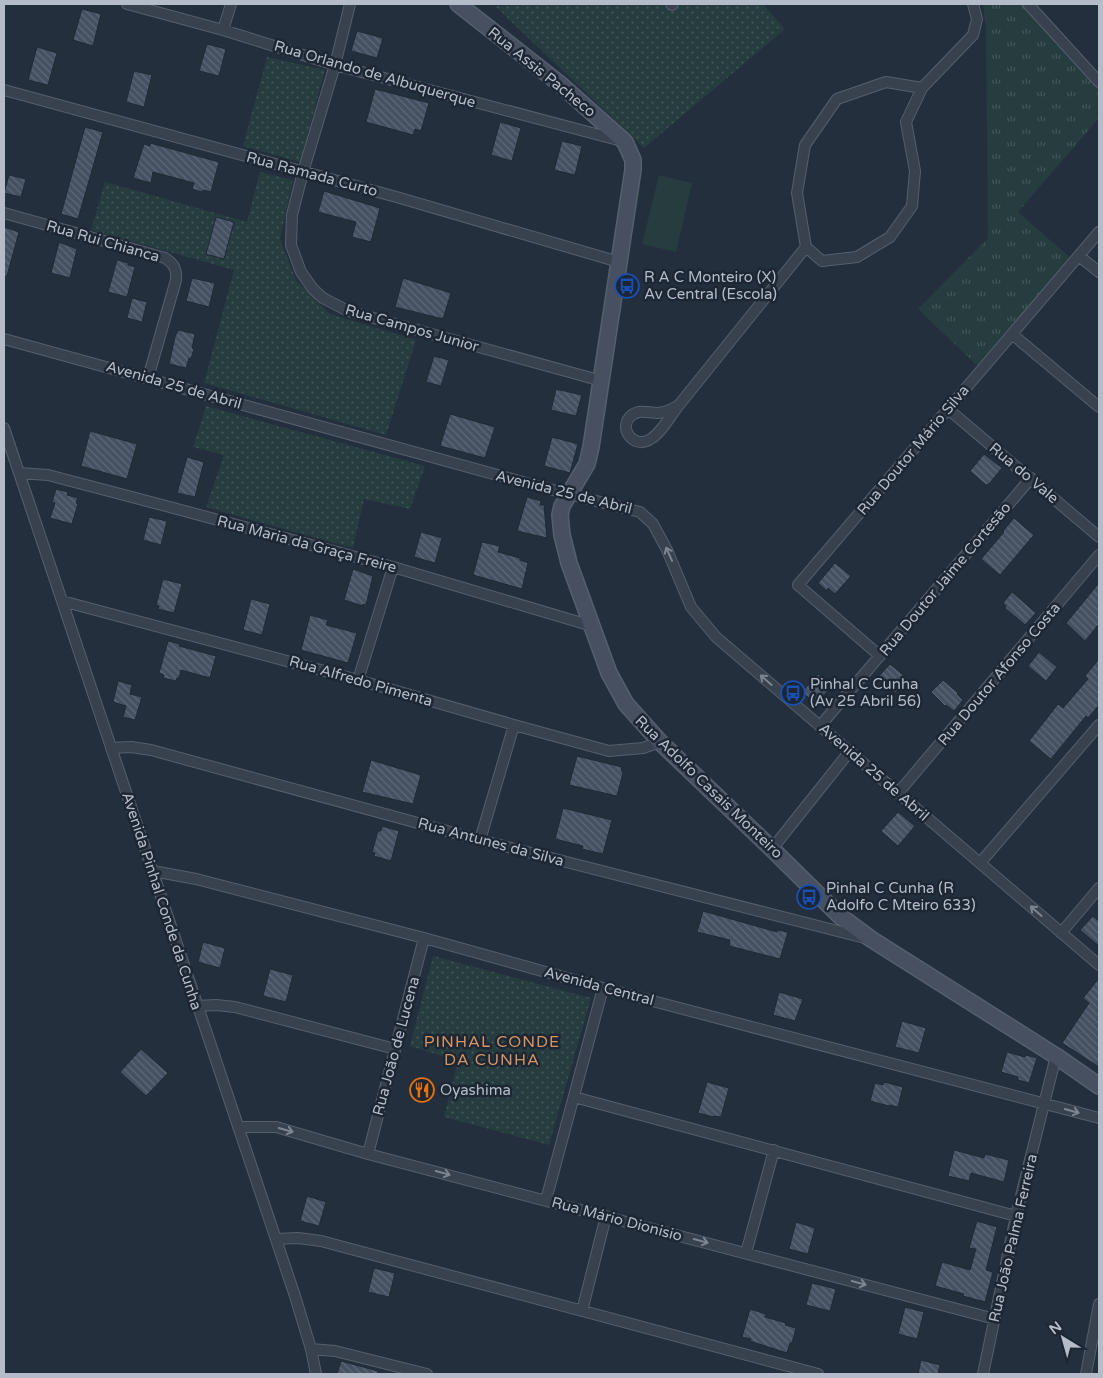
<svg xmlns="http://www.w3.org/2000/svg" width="1103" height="1378" viewBox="0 0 1103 1378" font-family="'Varela Round',sans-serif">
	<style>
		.grass { fill: url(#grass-dots) }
		.park { fill: url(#park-tufts) }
		.pitch { fill: #263c3f }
		.building { fill: url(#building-back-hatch); stroke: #1f2835 }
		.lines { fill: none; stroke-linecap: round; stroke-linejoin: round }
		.street-casing { stroke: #565f6c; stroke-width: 12 }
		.secondary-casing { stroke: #565f6c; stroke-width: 18 }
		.street { stroke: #38414e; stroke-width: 10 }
		.secondary { stroke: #465061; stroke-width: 15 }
		.oneway { stroke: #7c8592 }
		.labels { text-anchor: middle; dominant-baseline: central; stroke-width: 5; stroke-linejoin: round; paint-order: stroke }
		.street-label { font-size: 15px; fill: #b4bcc9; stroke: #1d2633 }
		.poi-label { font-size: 15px; fill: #b4bcc9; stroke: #1d2633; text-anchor: start }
		.neighbourhood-label { font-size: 16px; letter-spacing: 1px; fill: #d59563; stroke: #1d2633 }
	</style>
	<defs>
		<pattern id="grass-dots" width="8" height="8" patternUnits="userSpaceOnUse" patternTransform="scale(1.25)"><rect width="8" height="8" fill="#263c3f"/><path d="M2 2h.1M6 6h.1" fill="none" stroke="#435659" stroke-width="1.8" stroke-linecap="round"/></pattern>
		<pattern id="park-tufts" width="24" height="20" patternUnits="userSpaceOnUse" patternTransform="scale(1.25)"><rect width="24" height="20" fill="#263c3f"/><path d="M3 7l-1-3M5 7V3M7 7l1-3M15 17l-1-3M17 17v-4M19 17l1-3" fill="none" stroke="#435659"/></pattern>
		<pattern id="building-back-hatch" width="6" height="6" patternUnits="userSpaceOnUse" patternTransform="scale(1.25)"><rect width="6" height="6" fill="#455162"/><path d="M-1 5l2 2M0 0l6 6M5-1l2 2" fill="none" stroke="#5d6877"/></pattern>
	</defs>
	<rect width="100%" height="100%" fill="#242f3e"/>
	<path class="grass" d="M553 4H763L785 29 644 148 495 6Z
		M267 57 325 70 300 162 243 146Z
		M260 172 293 180 280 239 296 280 330 314 416 340 386 435 204 383 234 270 91 230 105 182 247 222Z
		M206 406 425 466 410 509 364 499 353 548 206 507 224 455 193 447Z
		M433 956 591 998 549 1145 444 1117 458 1061 410 1046Z"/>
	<path class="park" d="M983 4H1028L1099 82V118L1018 212 1074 261 982 370 918 309 988 238 986 28Z"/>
	<path class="pitch" d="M659 175 692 183 676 252 642 244Z"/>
	<path class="building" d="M82 9 101 14 93 46 73 40Z
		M357 31 383 38 377 58 351 51Z
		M207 44 226 49 219 76 199 71Z
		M37 47 57 53 48 85 28 80Z
		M134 71 152 75 144 107 126 102Z
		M375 89 429 103 421 131 415 129 413 135 366 122Z
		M500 122 521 128 512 161 491 155Z
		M85 127 103 132 78 219 61 214Z
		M562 141 582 146 575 175 554 170Z
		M150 143 219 162 211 192 203 190 202 192 192 189 194 183 153 172 151 183 133 178 144 144 150 146Z
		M9 175 26 179 21 197 4 193Z
		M324 191 380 208 371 242 352 237 356 222 318 212Z
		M216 217 234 222 224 259 206 254Z
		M4 227 19 232 7 276H4Z
		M59 242 77 249 70 278 51 273Z
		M117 260 128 263V265L135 267 127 297 108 292Z
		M192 278 215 283 209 307 186 301Z
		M403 278 451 293 443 319 395 307Z
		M132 298 147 302 142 322 127 318Z
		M178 330 195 334 192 348 194 349 191 359 189 358 186 368 169 364 175 337Z
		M434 356 449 360 441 386 426 382Z
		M556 389 582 395 576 416 551 410Z
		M450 414 495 427 485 458 440 446Z
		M90 431 137 444 127 479 81 466Z
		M552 437 578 444 570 473 544 466Z
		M984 454 1002 468 989 484 986 485 970 471Z
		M187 457 204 462 195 497 177 493Z
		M56 489 68 492 67 495 78 498 76 503 78 504 72 524 50 518 55 503 52 502Z
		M527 497 541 501 540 505H544L547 538 517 531Z
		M149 517 167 521 161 545 143 540Z
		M1014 518 1034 535 1000 575 981 559 1004 532 1003 531Z
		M421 532 442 538 435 563 414 557Z
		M482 542 500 546 498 552 520 558V560L528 563 522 589 473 575Z
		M835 563 851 576 835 594 828 588 827 591 818 583Z
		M353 569 373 576 366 605 363 604V606L344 600Z
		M163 579 182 584 174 613 158 609 159 606 156 605Z
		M1099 583V624L1085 641 1066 623Z
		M1012 592 1036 613 1025 625 1005 608 1006 606 1003 603Z
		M251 599 270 604 262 635 243 630Z
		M310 615 328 620 326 625 357 633 348 663 301 650Z
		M168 641 180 644 179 646 216 656 210 678 181 670 179 678H177L176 681 163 678 164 675 159 673Z
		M1039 652 1057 667 1046 681 1028 666Z
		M1099 659V705L1088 718 1086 716 1051 759 1029 741 1058 704 1063 708 1088 679 1085 676Z
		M890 664 908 679 895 693 878 677Z
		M818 674 832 685 818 703 817 702 815 703 802 692Z
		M943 680 958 693 957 694 963 700 954 711 946 705 945 706 931 692Z
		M118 681 132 685 130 694 142 697 135 720 123 717 126 706 113 702Z
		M577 756 622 767 621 770 623 773 617 796 569 785Z
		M371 760 421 775 413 804 362 792Z
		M563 808 612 820 603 854 582 849 583 846 555 839Z
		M898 812 915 826 898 846 881 831Z
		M382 826 399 831 391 861 374 856 375 853 372 852 378 831H381Z
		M703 911 777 932V930L788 932 780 959 729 946 730 940 697 932Z
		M1093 916 1099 921V946L1080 930Z
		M203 942 225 948 220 968 198 962Z
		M270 969 293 975 286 1002 263 996Z
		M1099 978V1067L1062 1043 1089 1003 1083 998Z
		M779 992 803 999 795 1021 773 1015Z
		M902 1021 926 1028 919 1053 895 1047Z
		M141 1049 168 1073 146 1096 120 1072Z
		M1007 1052 1025 1057 1026 1055 1037 1058 1029 1083 1018 1080V1077L1001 1072Z
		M707 1082 729 1088 721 1117 714 1116V1117L698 1113Z
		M884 1082 903 1087 898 1107 890 1105 889 1106 870 1101 875 1083 883 1085Z
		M954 1150 984 1158 985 1154 1009 1160 1004 1182 971 1173 969 1181 948 1176Z
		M307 1196 326 1202 319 1226 300 1221Z
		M977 1221 997 1227 986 1270 993 1272 985 1302 963 1296 964 1294 935 1286 942 1262 970 1270 976 1249 969 1248Z
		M796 1222 815 1228 808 1254 789 1249Z
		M374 1268 395 1273 389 1297 368 1292Z
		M812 1283 836 1289 830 1311 806 1305Z
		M905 1307 924 1312 917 1339 898 1334Z
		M750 1309 766 1314 765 1317 786 1323 785 1325 796 1328 792 1343H790L787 1353 750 1341 751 1339 742 1337Z
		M921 1360 940 1365 938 1374H918Z
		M341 1361 378 1371V1374H337Z"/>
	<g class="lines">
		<g class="street-casing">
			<path id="street" d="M127 4 223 30 335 65 622 141
				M350 4 335 65 303 172 292 215 291 245 301 272 313 289 323 298 348 311 602 381
				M671 4 672 5
				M1028 4 1099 82
				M223 30 231 4
				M4 90 400 198 619 262
				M4 213 165 258C174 264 177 269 176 280L148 378
				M806 247 822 261 857 257 890 237 912 206 915 171 906 122 922 88 973 35 977 19 973 4
				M1079 256 1099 272
				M1012 334 1099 407
				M4 339 541 487 640 512 653 524 667 550 691 607 716 637 1099 965
				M679 405C670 416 661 434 649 440 633 449 617 427 632 415 640 409 648 413 658 413 666 412 673 409 679 405L806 247 797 193 805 145 837 99 886 82 922 88
				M948 409 1099 537
				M4 428 295 1296 311 1349 316 1374
				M19 473 48 475 166 506 393 567 592 626
				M62 601 358 680 514 725 609 751 643 748 660 742
				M880 656 798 585 1099 232
				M358 680 393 567
				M820 726 1031 478
				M111 748 131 747 151 750 480 840 865 938
				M898 793 1099 555
				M480 840 514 725
				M772 849 850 751
				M980 863 1099 725
				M153 871 196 879 424 938 603 988 1099 1118
				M1061 933 1099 888
				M197 1006 216 1005 235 1007 395 1049
				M574 1097 1016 1216
				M238 1127H276L368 1154 995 1319
				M368 1154 424 938
				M546 1200 603 988
				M276 1239 298 1238 321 1241 818 1374
				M746 1253 774 1150
				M582 1311 606 1216
				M311 1349 335 1351 427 1374
				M983 1374 1016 1216 1056 1056
				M1086 1374 1099 1304"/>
		</g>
		<g class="secondary-casing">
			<path id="secondary" d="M458 4 560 84 625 142 633 160V170L591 447 587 464 562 506 560 515 562 535 569 563 609 673 626 704 660 742 772 849 840 916 871 939 1056 1056 1099 1086"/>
		</g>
		<use href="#street" class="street"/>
		<use href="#secondary" class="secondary"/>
	</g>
	<defs><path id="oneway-shaft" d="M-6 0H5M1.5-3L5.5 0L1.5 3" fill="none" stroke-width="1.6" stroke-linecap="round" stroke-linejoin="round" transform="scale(1.25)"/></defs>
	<g class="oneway">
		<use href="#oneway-shaft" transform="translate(669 554) rotate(-114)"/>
		<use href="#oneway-shaft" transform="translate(766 680) rotate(-139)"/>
		<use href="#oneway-shaft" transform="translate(1036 911) rotate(-139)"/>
		<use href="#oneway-shaft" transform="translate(1072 1111) rotate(16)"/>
		<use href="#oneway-shaft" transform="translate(286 1130) rotate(16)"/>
		<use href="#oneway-shaft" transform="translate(443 1173) rotate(15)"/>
		<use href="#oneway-shaft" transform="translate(701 1241) rotate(15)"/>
		<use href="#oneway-shaft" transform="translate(859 1283) rotate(15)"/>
	</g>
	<defs>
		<g id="bus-ring" transform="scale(1.25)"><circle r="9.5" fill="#1d2633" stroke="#1a4fb4" stroke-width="1.5"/><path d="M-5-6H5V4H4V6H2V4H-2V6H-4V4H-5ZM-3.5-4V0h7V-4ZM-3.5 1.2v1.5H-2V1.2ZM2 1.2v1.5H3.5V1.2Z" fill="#1a4fb4"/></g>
		<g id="restaurant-ring" transform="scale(1.25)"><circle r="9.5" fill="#1d2633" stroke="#e8710a" stroke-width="1.5"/><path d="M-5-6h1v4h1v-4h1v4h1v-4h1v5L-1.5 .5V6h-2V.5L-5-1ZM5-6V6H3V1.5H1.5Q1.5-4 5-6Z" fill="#e8710a"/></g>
	</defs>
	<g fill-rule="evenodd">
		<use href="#bus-ring" x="627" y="286"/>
		<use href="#bus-ring" x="793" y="693"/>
		<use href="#bus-ring" x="809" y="897"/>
		<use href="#restaurant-ring" x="422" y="1090"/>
	</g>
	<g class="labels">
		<g class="street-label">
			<text transform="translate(542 72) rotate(39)">Rua Assis Pacheco</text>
			<text transform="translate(375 74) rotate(16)">Rua Orlando de Albuquerque</text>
			<text transform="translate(312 174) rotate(15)">Rua Ramada Curto</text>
			<text transform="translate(103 241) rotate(16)">Rua Rui Chianca</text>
			<text transform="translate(412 328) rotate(16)">Rua Campos Junior</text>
			<text transform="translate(174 385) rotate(16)">Avenida 25 de Abril</text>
			<text transform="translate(913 450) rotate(-50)">Rua Doutor Mário Silva</text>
			<text transform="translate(1024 473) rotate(40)">Rua do Vale</text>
			<text transform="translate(564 492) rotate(14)">Avenida 25 de Abril</text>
			<text transform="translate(307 544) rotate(15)">Rua Maria da Graça Freire</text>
			<text transform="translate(945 579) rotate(-50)">Rua Doutor Jaime Cortesão</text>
			<text transform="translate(999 674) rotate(-50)">Rua Doutor Afonso Costa</text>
			<text transform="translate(361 681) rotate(16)">Rua Alfredo Pimenta</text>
			<text transform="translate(874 772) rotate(41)">Avenida 25 de Abril</text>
			<text transform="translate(709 787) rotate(44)">Rua Adolfo Casais Monteiro</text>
			<text transform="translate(491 842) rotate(15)">Rua Antunes da Silva</text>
			<text transform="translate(162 901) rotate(72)">Avenida Pinhal Conde da Cunha</text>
			<text transform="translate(599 986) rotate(15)">Avenida Central</text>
			<text transform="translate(396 1046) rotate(-75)">Rua João de Lucena</text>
			<text transform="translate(617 1219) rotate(15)">Rua Mário Dionisio</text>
			<text transform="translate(1013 1238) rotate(-77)">Rua João Palma Ferreira</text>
		</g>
		<g class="poi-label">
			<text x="644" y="277">R A C Monteiro (X)<tspan x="644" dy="17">Av Central (Escola)</tspan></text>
			<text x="810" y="684">Pinhal C Cunha<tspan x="810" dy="17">(Av 25 Abril 56)</tspan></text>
			<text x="826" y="888">Pinhal C Cunha (R<tspan x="826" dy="17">Adolfo C Mteiro 633)</tspan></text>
			<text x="440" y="1090">Oyashima</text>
		</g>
		<g class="neighbourhood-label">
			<text x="492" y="1042">PINHAL CONDE<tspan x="492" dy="18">DA CUNHA</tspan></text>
		</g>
	</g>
	<rect width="1103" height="1378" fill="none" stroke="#b4bcc9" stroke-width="10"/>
	<g transform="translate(1063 1338) rotate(323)" stroke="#1d2633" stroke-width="4" paint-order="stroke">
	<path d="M0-4L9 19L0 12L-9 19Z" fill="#b4bcc9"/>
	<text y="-8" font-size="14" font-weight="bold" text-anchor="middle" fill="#b4bcc9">N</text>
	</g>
</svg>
